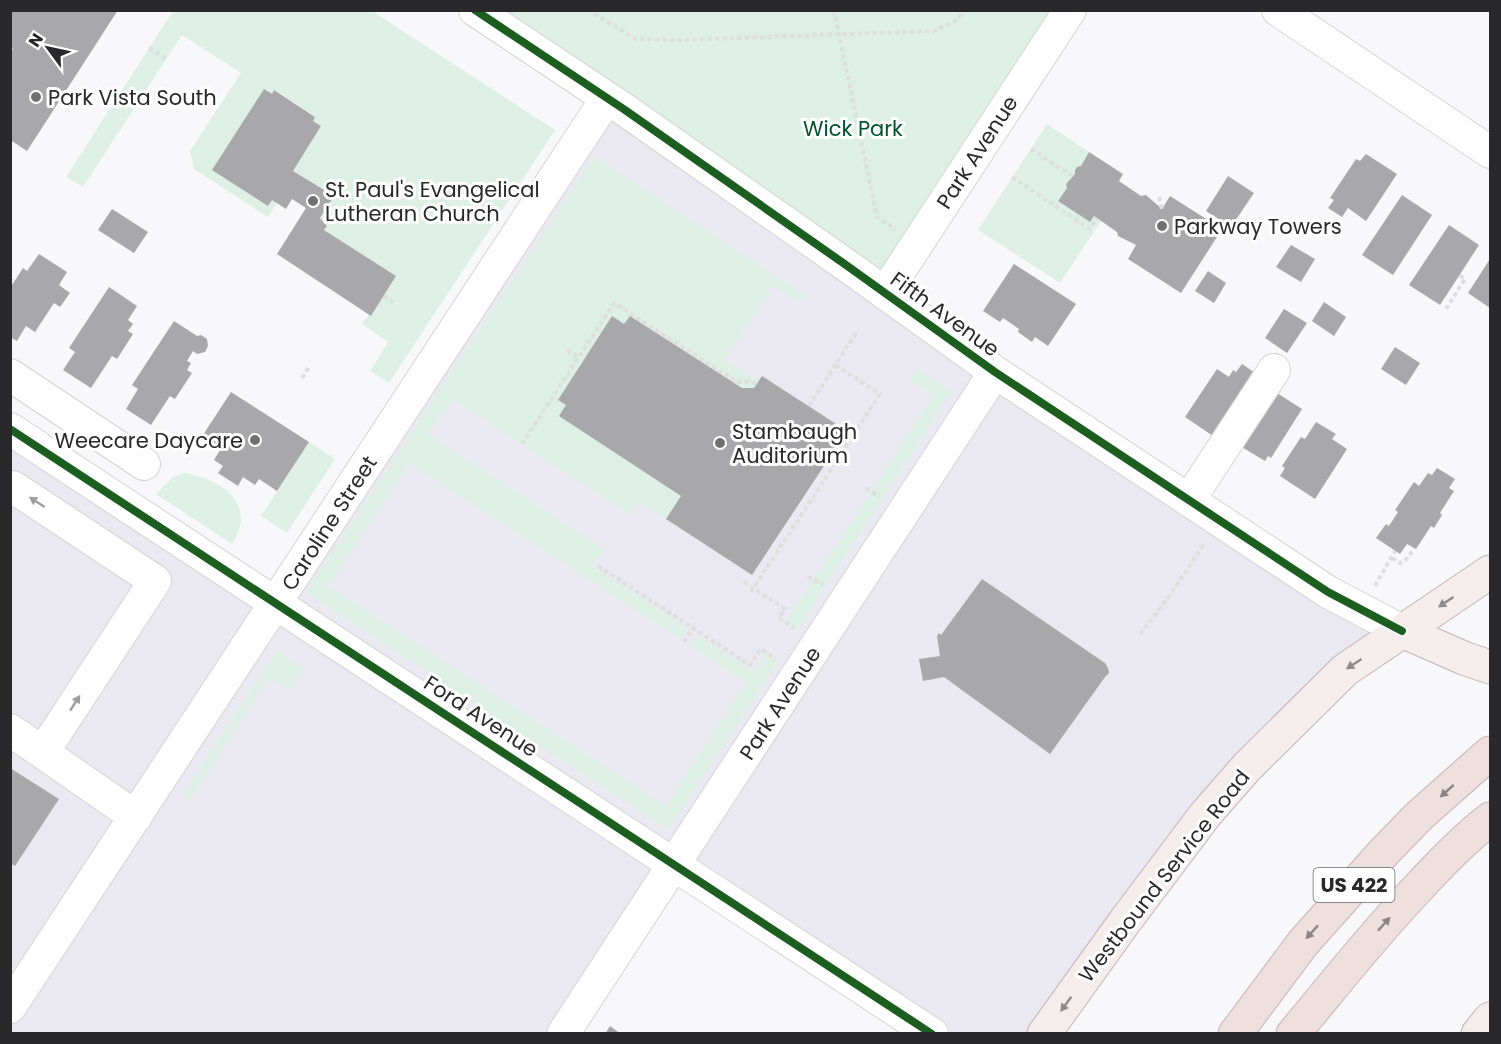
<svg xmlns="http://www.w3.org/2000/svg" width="1501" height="1044" viewBox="0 0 1501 1044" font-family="Poppins,sans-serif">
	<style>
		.built { fill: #eae8f0 }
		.green { fill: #def0e5 }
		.building { fill: #a8a8aa }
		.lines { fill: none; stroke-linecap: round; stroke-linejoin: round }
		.minor-casing { stroke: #d4d4d6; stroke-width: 34 }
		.major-casing { stroke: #c3b3b4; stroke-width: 35 }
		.highway-casing { stroke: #c3b3b4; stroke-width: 35 }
		.path { stroke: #dfdfe0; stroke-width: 4; stroke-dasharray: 4.5 3; stroke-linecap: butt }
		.minor { stroke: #fefefe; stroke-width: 32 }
		.major { stroke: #f5ecec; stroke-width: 33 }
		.highway { stroke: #efe0e0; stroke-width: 33 }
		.cycleway-casing { stroke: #fff; stroke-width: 11 }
		.cycleway { stroke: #1b5e20; stroke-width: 8 }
		.oneway { fill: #9e9e9f }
		.oneway2 { fill: #8f8a8b }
		.oneway3 { fill: #8c8485 }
		.poi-dot { fill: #717073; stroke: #fff; stroke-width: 2 }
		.labels { text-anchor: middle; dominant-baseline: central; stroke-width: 6; stroke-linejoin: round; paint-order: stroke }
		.shield { fill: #fff; stroke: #69686a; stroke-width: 1.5 }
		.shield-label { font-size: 20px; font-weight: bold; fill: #29282a }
		.poi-label { font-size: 21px; fill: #29282a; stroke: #fff; text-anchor: start }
		.park-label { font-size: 21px; fill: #01522e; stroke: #fff }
		.street-label { font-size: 21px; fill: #29282a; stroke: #fff }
	</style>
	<rect width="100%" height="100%" fill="#f8f7fa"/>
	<path class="built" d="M607 98 1402 631 1345 670 1044 1033H932L674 865 563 1033 11 1034V432L277 603Z"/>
	<path class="green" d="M173 11H372L555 130 389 383 370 371 388 342 362 324 369 314 372 315 396 276 324 230 327 225 320 218 334 196 293 171 321 126 313 121 315 116 275 90 272 94 268 206 272 200 277 203 268 217 194 169 190 151 241 73 182 35 83 187 66 177Z
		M475 11H1070L885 293Z
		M1047 124 1089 152 1081 166 1075 170V174L1066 184 1067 188 1058 201 1090 222 1094 216 1101 221 1060 283 978 230Z
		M594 156 805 295 799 302 772 286 725 359 758 381 754 388H742L630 316 624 324 612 316 558 400 681 496 666 519 638 502 630 515 452 399 428 434 604 549 593 566 687 628 680 639 409 463 329 586 666 806 746 683 690 646 697 635 753 671 765 652 778 661 668 830 306 593Z
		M918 369 952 391 798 630 785 622 934 395 910 380Z
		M309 442 335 459 287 533 261 516Z
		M184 473C222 479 258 504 232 544L156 494 173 477Z
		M277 651 304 668 289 690 269 678 189 801 182 796Z"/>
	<path class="building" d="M10 10H118L27 151 12 141 10 143V54L13 49 10 47Z
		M264 89 272 94 274 90 315 117 313 121 321 126 293 171 334 196 320 218 327 226 324 230 396 276 371 316 277 254 306 208 292 199 286 209 272 200 268 206 212 170Z
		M1089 152 1123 174 1119 181 1141 196 1146 195 1162 209 1170 196 1222 229 1181 293 1128 259 1136 245 1118 236 1117 232 1094 216 1090 222 1058 201 1067 188 1066 184 1075 174V170L1077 167 1081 166Z
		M1366 154 1397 174 1366 221 1348 208 1342 217 1328 208 1334 200 1330 198 1356 159 1360 161Z
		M1228 176 1254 193 1231 227 1206 211Z
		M1402 195 1432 215 1393 275 1362 255Z
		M112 209 148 232 134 253 98 230Z
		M1449 225 1479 245 1440 305 1409 285Z
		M1291 245 1315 259 1301 282 1276 267Z
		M39 254 67 272 59 285 70 293 60 307 54 303 35 332 26 326 17 341 10 337V301L12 298 10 297V288L23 268 27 271Z
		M1490 259V308L1468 293Z
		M1014 264 1076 304 1048 346 1035 337 1032 342 1018 332 1019 329 1003 318 1000 322 983 311Z
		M1208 271 1226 283 1214 303 1195 291Z
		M109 287 137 306 128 320 133 324 128 331 133 334 117 359 112 356 91 388 63 370 75 352 69 348Z
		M1324 302 1346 317 1334 336 1312 321Z
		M1284 309 1307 323 1287 353 1265 338Z
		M612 316 624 324 630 316 742 388H754L762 376 847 431 752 575 666 519 681 496 559 416 566 405 558 400Z
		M174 321 197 336 201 335 207 339 208 346 205 352 197 354 193 351 187 361 191 363 187 370 192 373 175 399 170 396 151 425 126 409 138 389 132 385Z
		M1395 347 1420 363 1406 385 1381 369Z
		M1242 364 1257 374 1219 440 1185 417 1217 369 1229 377 1233 370 1236 372Z
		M231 392 309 442 277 491 259 479 255 485 243 477 238 486 218 473 223 466 214 460 220 450 201 438Z
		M1277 393 1302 409 1271 458 1268 456 1265 461 1240 446 1263 402 1269 406Z
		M1316 422 1336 434 1332 439 1347 449 1315 499 1280 476 1285 468 1282 466 1301 437 1305 439Z
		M1437 468 1455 479 1449 488 1454 491 1440 513 1442 515 1434 528 1431 526 1416 549 1407 544 1400 554 1376 538 1386 524 1389 526 1398 512 1395 510 1414 482 1419 486 1428 473 1432 475Z
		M982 579 1105 663 1108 668 1109 673 1105 677 1050 754 944 677 923 681 919 659 940 656 937 636 939 633 941 635Z
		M10 768 59 799 15 866 10 863Z
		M610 1026 621 1034H605Z"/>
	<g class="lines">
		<g class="minor-casing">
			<path id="minor" d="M475 10 625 110 846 265 995 372 1328 592 1402 631
				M1278 10 1490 152
				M885 293 1070 10
				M10 375 144 464
				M10 429 932 1034
				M10 490 13 487 155 581 43 752
				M1189 500 1274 370
				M10 730 136 817
				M10 1007 607 98
				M563 1034 995 372"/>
		</g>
		<g class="major-casing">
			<path id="major" d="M1402 631 1466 659 1490 667
				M1044 1034 1123 924 1205 815 1247 767 1345 670 1490 572
				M1478 1034 1490 1019"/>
		</g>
		<g class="highway-casing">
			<path id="highway" d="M1235 1034 1303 943 1384 852 1419 816 1490 753
				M1293 1034C1334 985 1373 935 1417 889 1440 864 1464 839 1490 819"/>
		</g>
		<path class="path" d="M588 10 636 39 680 40 933 31 954 22 966 10
			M834 10 877 217 896 229
			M149 48 166 59
			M1031 149 1073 177
			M1012 177 1090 229 1097 218
			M1159 197 1162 209
			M384 296 393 302
			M1446 309 1465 279 1459 275
			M567 350 578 357
			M302 378 309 367
			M809 406 858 330
			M522 444 614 303 737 382 751 381 756 384
			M866 488 880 497
			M1392 558 1400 563 1404 562 1414 549
			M598 566 750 665 761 649 775 659
			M808 576 823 585
			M744 582 785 609 779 618 794 628
			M1375 586 1395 551
			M751 592 880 394 835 365
			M1140 634 1168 598 1204 544
			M684 642 693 628"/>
		<use href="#minor" class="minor"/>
		<use href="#major" class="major"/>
		<use href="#highway" class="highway"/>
		<g class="cycleway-casing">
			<path id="cycleway" d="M475 10 625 110 846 265 995 372 1328 592 1402 631
				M10 429 932 1034"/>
		</g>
		<use href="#cycleway" class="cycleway"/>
	</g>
	<defs><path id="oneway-solid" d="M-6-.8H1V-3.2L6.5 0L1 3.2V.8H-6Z" transform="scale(1.5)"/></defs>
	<g class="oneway">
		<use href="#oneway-solid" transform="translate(37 502) rotate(-147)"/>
		<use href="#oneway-solid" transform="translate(75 703) rotate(-57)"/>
	</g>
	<g class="oneway2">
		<use href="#oneway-solid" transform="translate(1446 602) rotate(146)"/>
		<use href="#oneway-solid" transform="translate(1354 664) rotate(147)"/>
		<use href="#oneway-solid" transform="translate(1066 1004) rotate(126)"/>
	</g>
	<g class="oneway3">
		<use href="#oneway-solid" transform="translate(1447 791) rotate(138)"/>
		<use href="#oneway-solid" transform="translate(1384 924) rotate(-48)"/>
		<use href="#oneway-solid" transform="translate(1312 932) rotate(132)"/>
	</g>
	<g class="poi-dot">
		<circle cx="36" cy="97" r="6"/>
		<circle cx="313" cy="201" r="6"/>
		<circle cx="1162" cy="226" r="6"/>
		<circle cx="255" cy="440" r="6"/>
		<circle cx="720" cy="443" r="6"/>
	</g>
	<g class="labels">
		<rect class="shield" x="1313.5" y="868" width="81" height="34" rx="4.5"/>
		<g class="shield-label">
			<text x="1354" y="885">US 422</text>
		</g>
		<g class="poi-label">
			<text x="48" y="97">Park Vista South</text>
			<text x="325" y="189">St. Paul's Evangelical<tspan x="325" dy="24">Lutheran Church</tspan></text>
			<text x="1174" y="226">Parkway Towers</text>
			<text x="732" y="431">Stambaugh<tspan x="732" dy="24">Auditorium</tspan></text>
			<text x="243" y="440" text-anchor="end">Weecare Daycare</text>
		</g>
		<g class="park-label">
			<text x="853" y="128">Wick Park</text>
		</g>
		<g class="street-label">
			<text transform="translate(977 152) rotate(-57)">Park Avenue</text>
			<text transform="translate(945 314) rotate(36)">Fifth Avenue</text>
			<text transform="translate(329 523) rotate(-57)">Caroline Street</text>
			<text transform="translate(780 703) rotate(-57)">Park Avenue</text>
			<text transform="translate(481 716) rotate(33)">Ford Avenue</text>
			<text transform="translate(1164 876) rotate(-52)">Westbound Service Road</text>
		</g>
	</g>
	<rect width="1501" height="1044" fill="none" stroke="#29282a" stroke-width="24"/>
	<g transform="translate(48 48) rotate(303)" stroke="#ffffff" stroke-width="4.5" paint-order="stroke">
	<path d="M0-4.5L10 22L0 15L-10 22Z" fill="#29282a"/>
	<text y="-9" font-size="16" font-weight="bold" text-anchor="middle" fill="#29282a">N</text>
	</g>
</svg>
